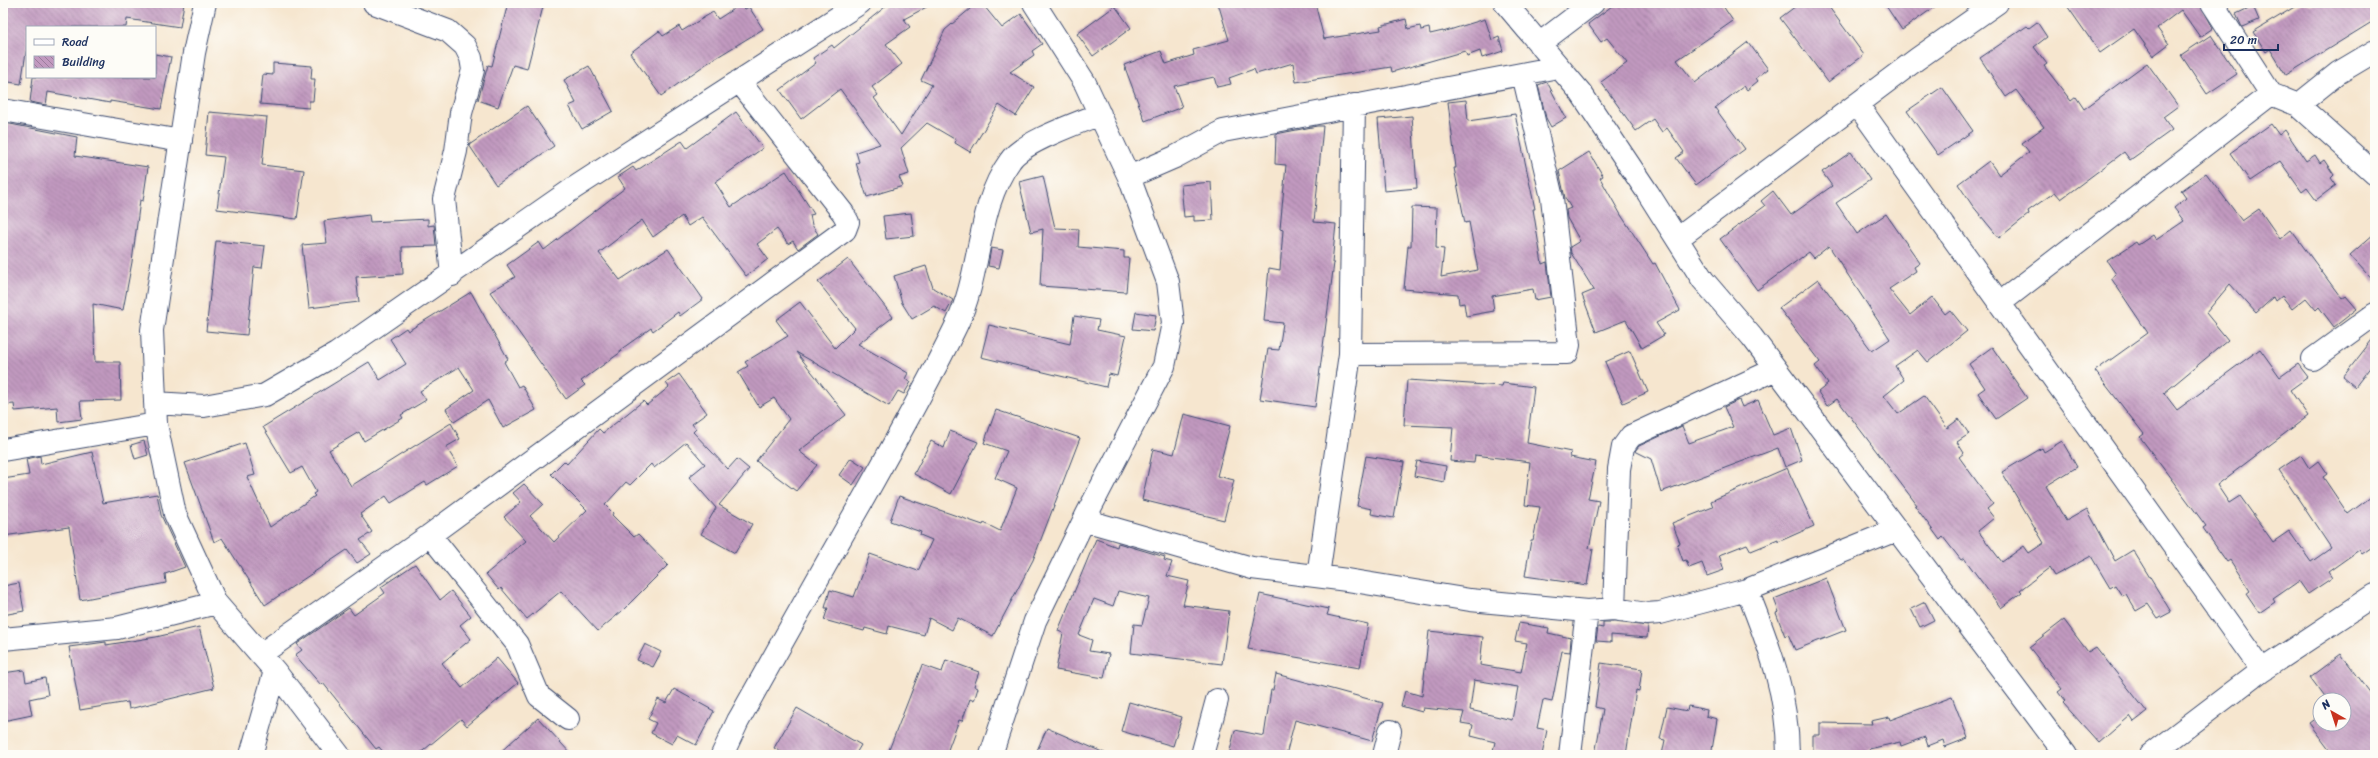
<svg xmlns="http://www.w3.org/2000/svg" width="2378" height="758" viewBox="0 0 2378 758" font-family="Sriracha,sans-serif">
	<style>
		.building { fill: url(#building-back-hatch); fill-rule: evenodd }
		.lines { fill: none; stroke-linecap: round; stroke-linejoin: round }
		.minor-casing { stroke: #3c4a6f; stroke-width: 24 }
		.minor { stroke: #fff; stroke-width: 22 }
	</style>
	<defs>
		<pattern id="building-back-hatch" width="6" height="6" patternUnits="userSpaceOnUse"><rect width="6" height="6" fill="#c199bf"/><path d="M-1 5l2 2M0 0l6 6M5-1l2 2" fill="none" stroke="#9c7d9e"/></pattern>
	</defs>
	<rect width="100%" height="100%" fill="#fdfcf7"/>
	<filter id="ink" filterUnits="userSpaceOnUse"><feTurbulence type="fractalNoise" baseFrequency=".025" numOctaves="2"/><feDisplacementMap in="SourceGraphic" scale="8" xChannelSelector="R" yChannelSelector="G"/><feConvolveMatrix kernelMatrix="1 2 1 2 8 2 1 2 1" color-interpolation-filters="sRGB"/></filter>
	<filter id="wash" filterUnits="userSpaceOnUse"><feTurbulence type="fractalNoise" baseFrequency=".012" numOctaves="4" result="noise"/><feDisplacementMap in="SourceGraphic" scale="16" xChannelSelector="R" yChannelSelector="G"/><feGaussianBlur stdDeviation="0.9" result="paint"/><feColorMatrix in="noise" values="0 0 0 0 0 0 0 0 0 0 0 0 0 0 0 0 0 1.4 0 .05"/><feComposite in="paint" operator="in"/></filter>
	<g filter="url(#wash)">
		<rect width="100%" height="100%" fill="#f6e6cf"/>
		<g id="blocks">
			<path class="building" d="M3 3H184L180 27 127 19 126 27H27V46L21 84 3 81Z
				M508 3H544L527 69 513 65 498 107 478 100 488 65 492 66Z
				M890 3H934L904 19 910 27 886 44 902 64 872 87 878 95 874 98 901 135 932 85 921 80 945 30 977 3 981 8 984 6 1002 28 1021 14 1042 44 1032 51 1034 55 1010 72 1034 87 1016 116 999 105 970 152 955 143 956 140 927 123 901 148 909 174 899 177 903 186 867 197 856 163 859 162 856 152 880 144 840 89 801 119 780 90 816 63 813 58 832 45 834 48Z
				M1218 3H1315L1324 39 1381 30 1380 26 1406 19 1408 29 1420 26 1421 30 1429 28 1430 34 1443 31V32L1485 19 1492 40 1499 37 1503 51 1482 58 1480 51 1467 56 1465 51 1392 72 1391 67 1296 82 1293 63 1256 74 1254 69 1229 78 1231 84 1217 87 1214 77 1174 86 1182 107 1145 121 1124 65 1161 51 1166 64 1194 55 1193 50 1229 40Z
				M1616 3H1721L1733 21 1677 60 1695 83 1748 42 1768 69 1756 78 1758 81 1747 90 1744 86 1715 108 1745 149 1696 185 1676 158 1684 152 1667 128 1662 132 1653 119 1636 131 1601 82 1627 63 1607 38 1601 42 1588 24Z
				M1800 3H1826L1864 55 1828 82 1780 18Z
				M1884 3H1940L1902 30Z
				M2065 3H2200L2213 28 2200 37 2181 10 2157 28 2169 44 2153 56 2134 29 2100 53Z
				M2301 3H2375V20L2286 75 2270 49 2266 52 2253 32Z
				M741 4 745 9 749 7 763 29 706 64 661 96 630 53 659 31 663 36 679 26 682 31 713 12 718 19Z
				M1115 6 1131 28 1093 56 1077 34Z
				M2253 6 2259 20 2242 27 2236 14Z
				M2037 22 2047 37 2034 47 2047 64 2044 66 2071 101 2076 97 2084 109 2147 63 2178 106 2163 117 2172 130 2130 160 2124 152 2061 199 2055 192 2028 211 2029 214 1999 238 1972 205 1958 184 1989 161 1999 175 2029 152 2022 143 2044 127 2016 90 2006 97 1980 58 2027 26 2029 28Z
				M2211 35 2237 74 2207 94 2181 55Z
				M155 54 171 57 161 109 110 101V103L48 92 46 105 30 102 33 77H155Z
				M273 63 312 66 311 79H315L313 101H309V108L260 104 263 74 273 75Z
				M589 66 613 111 582 129 569 106 576 103 564 80Z
				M1547 82 1566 118 1551 127 1546 118 1538 85Z
				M1942 87 1973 131 1938 155 1907 111Z
				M1466 100 1468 121 1515 114 1535 209H1533L1542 264 1547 262 1551 297 1535 300 1533 289 1492 296 1494 311 1466 316 1464 303 1459 304 1458 294 1404 289 1408 246H1411L1412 207 1437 208 1436 248 1444 249 1441 277 1478 270 1469 222 1465 223 1454 168H1456L1448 102Z
				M527 106 554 146 496 185 469 145Z
				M209 112 267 117 262 165 304 170 297 219 217 209 224 157 205 155Z
				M736 112 763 148 715 182 731 207 786 171 814 214 810 215 812 225 818 234 798 249 793 241 788 244 777 229 757 244 768 259 746 276 702 217 688 226 682 216 653 237 642 220 599 253 620 280 668 249 703 299 680 316 678 312 653 331 651 328 620 350 621 352 581 381 585 385 566 399 490 292 515 277 507 265 539 242 544 250 625 188 618 177 633 167 636 171 682 141 687 148Z
				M1412 116 1417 188 1384 191 1378 119Z
				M5 123 77 137 75 156 148 167 143 201 140 200 132 262 123 310 93 304 95 362H120L121 400 80 401 82 419 58 422 57 407 15 411 14 404 3 405Z
				M2271 124 2279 135 2285 130 2306 161 2315 155 2320 163 2324 160 2334 175 2331 178 2336 185 2316 200 2307 188 2302 192 2280 161 2250 181 2230 153Z
				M1317 126H1323L1314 222 1336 224 1332 263H1334L1315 407 1260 399 1268 349 1279 350 1283 323 1264 321 1269 268 1280 270 1283 230 1280 229 1286 165 1275 164 1276 134Z
				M1589 152 1603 176 1600 178 1621 215 1653 264 1655 263 1680 310 1656 323 1664 335 1642 348 1626 320 1596 332 1582 295 1594 290 1571 253 1570 247 1580 241 1567 218 1566 210 1571 208 1565 198 1559 171Z
				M1851 152 1870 180 1836 203 1857 234 1886 214 1920 263 1914 267 1916 271 1889 289 1910 315 1932 297 1945 314 1950 310 1967 331 1928 362 1918 350 1895 366 1904 380 1884 396 1898 414 1924 396 1947 428 1959 419 1969 434 1957 442 1964 453 1959 457 1993 504 1987 509 1994 518 1978 531 2002 562 2024 546 2029 553 2044 543 2002 472 2042 448 2044 452 2062 441 2077 467 2046 486 2066 521 2087 509 2115 561 2133 550 2171 612 2158 619 2148 604 2136 611 2126 594 2122 596 2115 585 2110 588 2091 556 2054 576 2049 568 2020 590 2022 592 2001 608 1964 558 1961 560 1943 537 1940 540 1915 506 1917 505 1837 399 1827 406 1818 392 1828 384 1815 366 1820 362 1779 308 1818 279 1872 351 1890 339 1829 246 1814 258 1809 252 1757 290 1720 239 1765 206 1761 201 1773 191 1791 215 1832 186 1822 172Z
				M2206 173 2242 221 2259 209 2280 239 2291 230 2342 299 2346 296 2357 309 2334 327 2319 307 2316 310 2306 298 2292 309 2282 296 2276 301 2274 297 2256 313 2230 284 2206 313 2228 340 2164 393 2177 410 2260 349 2280 377 2298 364 2308 377 2290 390 2308 416 2217 485 2229 503 2240 496 2273 542 2289 531 2311 562 2331 548 2279 470 2301 455 2309 468 2318 461 2327 474 2323 477 2348 514 2375 494V545L2362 554 2359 550 2328 572 2332 578 2308 594 2299 581 2273 599 2275 602 2259 613 2246 594 2250 591 2230 560 2227 562 2203 528 2206 526 2140 437 2144 434 2095 371 2148 333 2111 278 2116 274 2107 261 2136 242 2138 245 2153 235 2156 240 2184 221 2174 208 2186 198 2181 191Z
				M1043 176 1055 228 1079 229 1078 247 1124 251V258H1129L1126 292 1040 286 1043 229 1031 232 1019 182Z
				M1211 182 1213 220 1194 221V216L1184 217 1181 185Z
				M911 213 914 236 886 239 883 216Z
				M369 215 370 222 428 219V226L434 225 436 246 402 247 403 274 356 277 359 302 309 308 302 245 327 243 324 221Z
				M2375 233V283L2350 255Z
				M216 241 265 246 262 268 254 267 247 335 206 331Z
				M991 248 1003 250 999 268 988 266Z
				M848 259 893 317 858 344 908 373 905 379 911 382 904 394 898 391 889 406 796 352 846 415 799 451 817 465 796 491 756 461 789 419 774 398 759 407 738 372 748 366 745 362 788 336 776 320 800 302 835 348 855 328 818 282Z
				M926 266 933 288 953 300 946 313 934 306 912 319 902 303 894 276Z
				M471 292 508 359 504 362 518 387 522 385 536 410 503 428 488 400 454 422 446 409 474 390 459 367 420 391 426 400 401 415 403 418 364 441 359 432 329 450 351 486 451 423 460 439 446 447 458 466 427 485 425 482 391 503 386 496 360 514 372 532 360 540 371 554 357 563 347 550 265 605 222 538 214 542 185 463 245 443 255 475 247 477 270 527 315 496 313 494 316 492 302 467 291 473 263 427 369 362 380 380 406 364 390 339 406 328 408 331Z
				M1136 312 1156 315 1153 331 1133 329Z
				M1074 316 1099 320 1097 330 1126 336 1117 376 1109 374 1106 387 981 357 989 325 1070 344Z
				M2375 336V361L2355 387 2343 377Z
				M1992 347 2027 398 1996 419 1978 393 1985 388 1969 364Z
				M1630 351 1648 392 1623 403 1605 362Z
				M679 374 707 413 692 424 696 429 693 432 728 469 737 459 749 469 719 505 752 524 735 553 701 534 716 508 689 477 705 464 686 442 654 468 651 464 630 485 626 482 605 505 613 513 612 515 634 537 638 534 668 565 622 611 598 631 561 591 527 619 501 588 499 590 486 574 526 541 504 517 521 502 513 493 524 484 543 504 530 516 554 542 587 510 551 474 564 461 567 464 599 429 603 433 643 401 647 405 669 387 666 383Z
				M1407 380 1502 386 1503 383 1534 387 1527 443 1571 452 1570 457 1596 462 1588 499 1599 501 1589 548 1593 549 1587 585 1525 576 1531 540H1533L1540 507 1525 505 1530 462 1475 455 1474 463 1450 461 1453 427 1404 425Z
				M1739 400 1742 407 1758 400 1773 435 1791 428 1802 460 1785 467 1778 448 1661 492 1651 459 1635 451 1639 446 1682 426 1689 443 1733 427 1724 407Z
				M996 410 1080 438 1033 560 993 636 958 618 952 630 929 618 924 635 889 626 887 634 865 628 864 631 824 620 828 608H825L830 590 854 597 870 554 918 571 932 540 920 535 921 532 890 521 899 496 983 525 984 523 1000 531 1017 488 995 478 1007 451 984 443Z
				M1184 414 1230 426 1217 476 1234 480 1224 520 1142 500 1153 449 1174 454Z
				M950 431 978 442 951 494 914 474 931 441 944 448Z
				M144 441 148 455 135 459 131 445Z
				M92 452 103 503 157 494 161 515 185 567 165 574 166 583 80 600 69 527 3 536V479L29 475 26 459 40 456 41 464Z
				M1366 456 1404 462 1394 518 1371 514 1372 509 1357 506Z
				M851 458 865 467 853 485 839 475Z
				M1417 461 1446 466 1444 482 1414 476Z
				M1787 468 1814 526 1778 542V540L1751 551 1747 544 1719 555 1724 570 1707 576 1702 563 1689 568 1686 560 1683 561 1677 544 1680 543 1672 523 1713 507 1711 501Z
				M1096 539 1117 547 1118 543 1165 557 1164 560 1172 562 1167 576 1189 581 1183 605 1229 611 1222 664 1131 653 1134 624 1142 625 1149 598 1118 591 1113 606 1094 599 1079 635 1092 640 1089 651 1109 654 1104 678 1056 670 1063 633 1058 631Z
				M415 564 440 600 451 591 471 616 460 625 471 639 442 663 462 688 497 658 518 683 467 726 461 719 418 755H386L379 747 376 749 323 683 321 685 295 655 302 650 297 644 349 608 354 615 385 593 381 587Z
				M1826 578 1846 630 1795 650 1788 634 1785 636 1776 613 1779 612 1774 599Z
				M19 583 24 611 3 615V586Z
				M1260 594 1329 609 1327 615 1368 624 1360 668 1248 649Z
				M1925 602 1934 620 1920 627 1911 609Z
				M2064 620 2088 652 2096 647 2147 712 2134 722 2130 716 2099 743 2063 703 2065 701 2058 692 2062 689 2029 647Z
				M1603 622H1614L1648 626 1647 638 1611 635V642L1596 641 1598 627 1603 628Z
				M1519 623 1549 628 1548 633 1571 638 1570 652 1562 651 1552 702 1543 700 1537 728 1547 730 1542 755H1517L1493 751 1495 742 1471 736 1473 725 1461 723 1464 712 1423 708 1422 712 1401 706 1405 691 1422 696 1429 631 1483 637 1480 665 1521 672 1527 643 1515 641ZM1474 680 1518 687 1512 720 1470 710Z
				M199 627 214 688 129 709 128 702 80 710 69 647 106 642V645L156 637Z
				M645 644 661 652 653 667 637 660Z
				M2341 654 2375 699V755H2333L2309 723 2320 715V724H2344V700H2327L2310 677Z
				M946 660 979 672 974 686 978 688 974 701 970 699 962 721 959 720 946 755H887L922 665 942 672Z
				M1601 663 1642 669 1639 691 1636 690 1626 755H1595L1603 709 1595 707Z
				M24 670 26 682 45 678 48 695 29 699 32 715 3 721V673Z
				M1276 674 1383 703 1372 741 1295 720 1286 755H1229L1235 730 1264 736 1271 690H1273Z
				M674 689 714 711 696 745 677 735 672 744 651 733 656 723 648 719 658 699 666 703Z
				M1952 697 1968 738 1945 747 1943 740 1928 746 1925 737 1901 746 1900 742 1869 749V755L1813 752V735H1820V723L1872 724 1871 721 1889 717 1890 720Z
				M1129 702 1182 717 1173 746 1121 731Z
				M1688 706 1707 710 1706 716 1717 719 1712 750 1709 755H1662L1665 740 1660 739 1667 707 1687 711Z
				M797 708 861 745 855 755H786L774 748Z
				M538 718 572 755H497Z
				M1047 728 1109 755H1035Z"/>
		</g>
	</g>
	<g filter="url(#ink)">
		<use href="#blocks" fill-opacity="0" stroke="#3c4a6f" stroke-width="1"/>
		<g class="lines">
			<g class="minor-casing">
				<path id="minor" d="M205 3 194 53 152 330 156 424 175 514 216 603 275 671 339 755
					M374 3 448 31 465 46 471 58 473 70 461 113 456 151 444 199 452 275
					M1505 3 1581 93 1648 193 1703 280 1752 337 2066 755
					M2212 3 2271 94 2298 105 2375 174
					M1539 44 1593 3
					M1857 104 2262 670
					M2298 105 2338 73 2375 51
					M3 110 181 141
					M1129 177 1175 157 1223 131 1558 67
					M1677 239 1917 59 1997 3
					M2000 303 2271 94
					M1350 354 1567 353 1569 345 1552 198 1523 74
					M2313 359 2375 314
					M155 403 204 406 265 395 336 354 574 188 860 3
					M3 450 156 424
					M1084 520 1252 568 1347 580 1470 600 1587 611 1614 609 1647 614 1660 613 1747 590 1896 530
					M430 535 517 644 539 696 568 719
					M1318 576 1350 354 1354 105
					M1747 590C1769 645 1788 695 1788 755
					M1614 609 1619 469 1623 447 1631 436 1776 369
					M3 639 117 628 216 603
					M261 654 430 535 845 230 848 222 843 213 739 81
					M251 755 275 671
					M722 755 738 721C779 648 820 574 862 501 895 442 928 384 957 324 982 272 976 208 1010 161 1022 142 1078 123 1100 114
					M991 755 1035 621 1087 514 1164 366 1173 323 1168 282 1129 177 1085 83 1034 3
					M1202 755 1217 700
					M1384 755 1390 731
					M1570 755 1587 611
					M2150 755 2262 670 2375 595"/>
			</g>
			<use href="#minor" class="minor"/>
		</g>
	</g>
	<rect width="2378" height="758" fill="none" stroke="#fdfcf7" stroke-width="16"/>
	<rect x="26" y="26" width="130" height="52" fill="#fdfcf7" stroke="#a3aaba"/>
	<rect x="34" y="39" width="20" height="6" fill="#ffffff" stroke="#a3aaba"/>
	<text x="62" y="46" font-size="12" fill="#1b2f5e">Road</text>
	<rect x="34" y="56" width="20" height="12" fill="url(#building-back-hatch)" stroke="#a3aaba"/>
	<text x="62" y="66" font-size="12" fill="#1b2f5e">Building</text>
	<g transform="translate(2332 712) rotate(321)"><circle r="19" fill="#fdfcf7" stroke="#a3aaba"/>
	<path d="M0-3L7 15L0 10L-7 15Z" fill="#c8321e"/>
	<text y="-6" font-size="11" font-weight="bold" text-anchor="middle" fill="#1b2f5e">N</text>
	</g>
	<path d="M2224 44v6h54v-6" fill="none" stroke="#1b2f5e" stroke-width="2"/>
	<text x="2230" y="44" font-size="12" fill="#1b2f5e" stroke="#fdfcf7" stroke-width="3" paint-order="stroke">20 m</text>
</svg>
